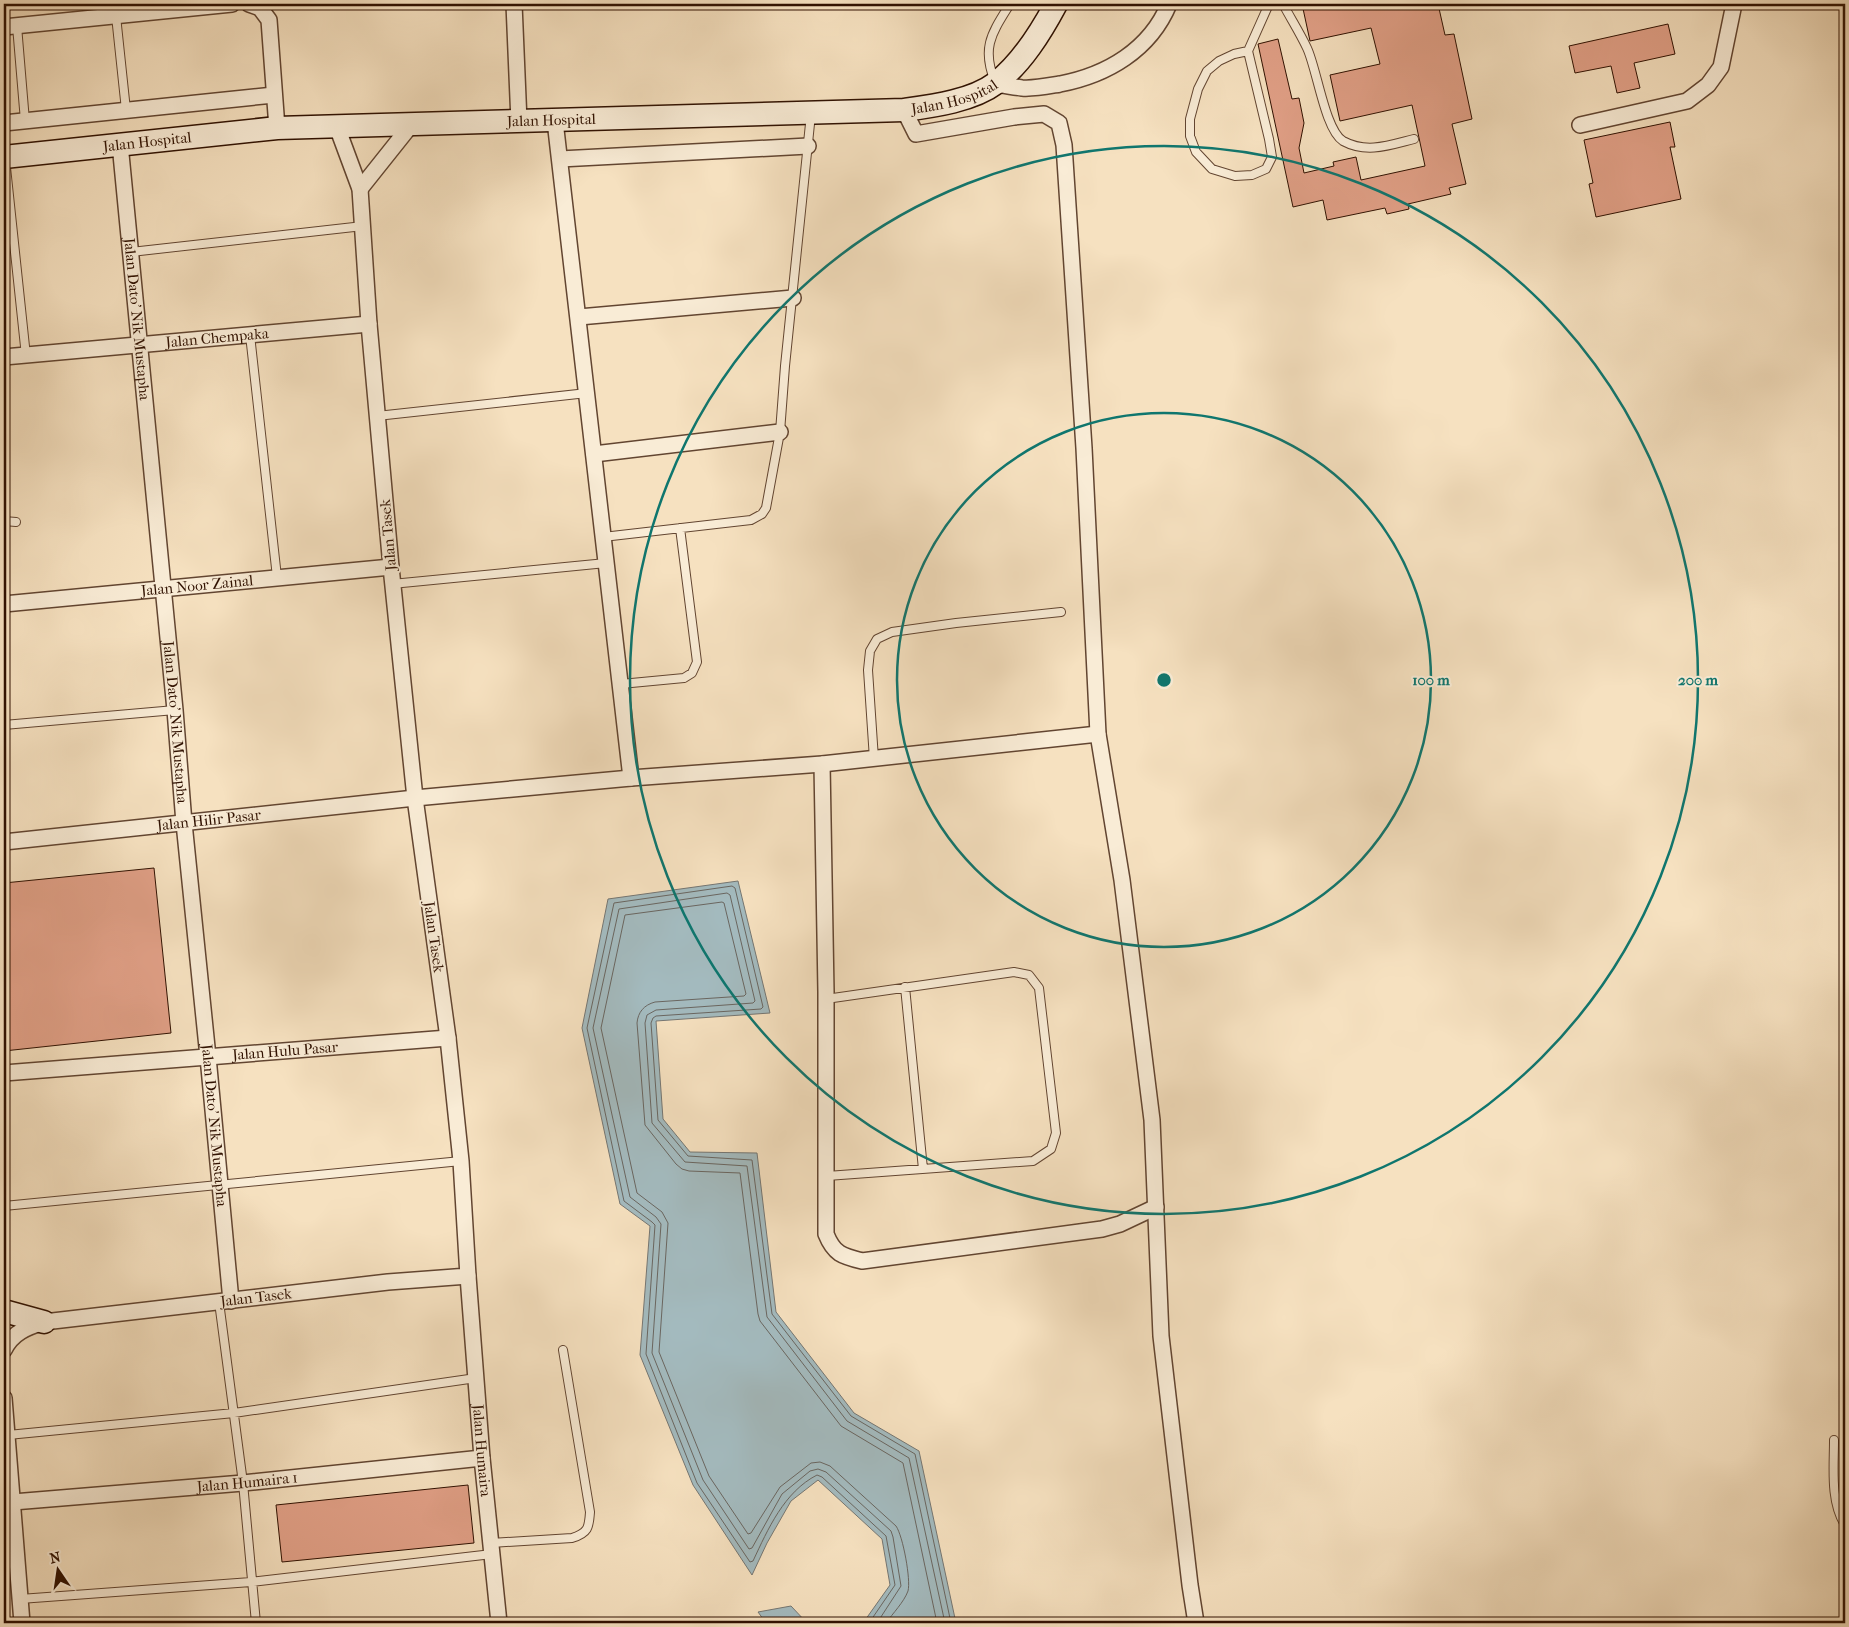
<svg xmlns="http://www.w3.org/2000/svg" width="1849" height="1627" viewBox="0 0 1849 1627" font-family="'IM FELL French Canon',serif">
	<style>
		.water { fill: #a3babe; stroke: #757672 }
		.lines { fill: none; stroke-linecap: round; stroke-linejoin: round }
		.shore { stroke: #6a6660; stroke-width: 1 }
		.building { fill: #e1a087; stroke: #301101 }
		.lane-casing { stroke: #624531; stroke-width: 10 }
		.street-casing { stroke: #624531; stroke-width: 18 }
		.secondary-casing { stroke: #301101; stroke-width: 25 }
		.lane { stroke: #f9ecd6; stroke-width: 8 }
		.street { stroke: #f9ecd6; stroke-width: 15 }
		.secondary { stroke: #f9ecd6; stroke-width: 22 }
		.ring { fill: none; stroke: #0f766e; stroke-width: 2.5 }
		.labels { text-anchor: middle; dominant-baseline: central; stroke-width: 4; stroke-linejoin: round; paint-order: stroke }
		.street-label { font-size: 15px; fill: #301101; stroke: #f9ecd6 }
		.centre { fill: #0f766e; stroke: #f9ecd6; stroke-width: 2.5 }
		.ring-label { font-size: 15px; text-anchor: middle; font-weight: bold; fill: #0f766e; stroke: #f9ecd6; stroke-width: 4; stroke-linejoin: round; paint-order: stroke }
	</style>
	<rect width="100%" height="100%" fill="#f6e1c0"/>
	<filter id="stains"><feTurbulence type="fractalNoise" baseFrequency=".004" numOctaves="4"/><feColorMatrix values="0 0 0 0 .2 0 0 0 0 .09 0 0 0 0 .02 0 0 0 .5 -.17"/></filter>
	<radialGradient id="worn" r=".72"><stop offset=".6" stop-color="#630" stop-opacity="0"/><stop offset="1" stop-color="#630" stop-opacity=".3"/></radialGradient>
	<path class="water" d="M738 881 770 1013 656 1021 663 1119 690 1152 757 1153 776 1312 854 1413 919 1451 956 1623H863L890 1585 882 1539 818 1480 791 1501 767 1543 752 1575 693 1485 640 1355 650 1226 620 1204 582 1028 608 899Z
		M791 1606 807 1623H766L758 1612Z"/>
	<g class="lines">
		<path class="shore" d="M869 1623 895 1585 886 1536 822 1477 817 1475C784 1492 768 1529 753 1561L750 1562 697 1483 646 1354 655 1225 652 1222 624 1201 587 1028 614 903 732 886 735 888 763 1007 761 1009 656 1016 653 1018 651 1023 658 1120 688 1156 752 1160 772 1314 851 1416 915 1454 951 1623
			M877 1623 901 1586 893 1537 891 1531 826 1472 818 1469 810 1471 782 1494 752 1548 749 1549 703 1480 652 1353 661 1224 656 1217 630 1197 593 1028 619 909 727 893 730 895 755 1001 753 1003 656 1010 647 1015 645 1023 652 1123 685 1162 747 1166 767 1317 847 1421 909 1458 945 1623
			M886 1623C893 1613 904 1602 908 1591 911 1580 903 1536 896 1526L830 1466 820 1462 811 1463 780 1487 751 1533 748 1534 709 1476 659 1352 668 1223 662 1212 637 1193 601 1028 625 915 722 902 724 903 746 994 744 996 655 1002C644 1005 638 1012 637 1023L645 1125 676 1164 682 1169 689 1171 740 1173 758 1314 760 1321 841 1426 903 1463 937 1623"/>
	</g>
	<path class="building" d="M1302 4H1438L1445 35 1454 34 1472 119 1452 124 1466 184 1449 188 1451 194 1408 204 1409 209 1387 214 1385 208 1327 220 1323 200 1293 207 1258 44 1278 39 1292 99 1299 98 1304 123 1299 148 1304 173 1334 166 1333 162 1356 157 1361 180 1425 166 1412 105 1340 121 1330 75 1380 64 1371 28 1310 41Z
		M1668 24 1675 54 1634 63 1640 88 1617 93 1611 66 1575 73 1569 46Z
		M1670 122 1675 147H1670L1681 199 1596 217 1589 184 1593 183 1584 140Z
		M154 868 171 1033 4 1051V883Z
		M468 1485 474 1543 282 1562 276 1505Z"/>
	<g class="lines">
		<g class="lane-casing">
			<path id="lane" d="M1283 4C1291 19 1300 33 1307 48 1317 69 1325 130 1343 141 1367 154 1390 145 1414 139
				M116 16 126 110
				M17 26 25 121
				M1248 51 1234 54 1219 61 1207 71 1198 89 1190 119V136L1196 152 1212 169 1235 176 1252 175 1266 169 1272 157 1269 139 1248 51 1269 4
				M995 82C981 47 992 33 1010 4
				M5 158 26 356
				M131 252 363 226
				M250 335 277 577
				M377 416 587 393
				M4 521 16 522
				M603 537 751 520 762 514 766 508 780 432 785 366 811 114
				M392 584 606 563
				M621 684 684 678 692 673 697 662 680 528
				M4 725 175 710
				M874 759 868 670 870 651 877 639 892 632 956 623 1061 612
				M905 987 923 1169
				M826 999 1014 972 1029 975 1039 988 1056 1133 1051 1149 1033 1161 827 1176
				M4 1206 461 1161
				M219 1302 243 1483 256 1623
				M8 1435 234 1413 476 1378
				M1834 1440C1834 1468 1830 1501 1845 1525
				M491 1543 572 1538C588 1533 589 1528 590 1512L563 1350
				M20 1599 251 1582 492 1554"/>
		</g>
		<g class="street-casing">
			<g id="street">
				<path d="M249 4 260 8 269 20 277 128"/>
				<path d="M514 4 519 122"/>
				<path d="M4 27 232 4"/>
				<path d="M995 84C1004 85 1013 87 1022 88 1034 89 1048 86 1060 84 1107 75 1150 50 1169 4"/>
				<path d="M904 110 916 134 1014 117 1044 114 1059 123 1064 145 1084 448 1098 734 1122 880 1152 1120 1161 1336 1190 1585 1196 1623"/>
				<path d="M555 121 631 778"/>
				<path d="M4 123 274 95"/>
				<path d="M1580 125 1687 101 1708 85 1721 67 1734 4"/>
				<path id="s1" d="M120 144 175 710 184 823 208 1057 231 1301"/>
				<path d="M560 159 808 146"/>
				<path d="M360 189 411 125"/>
				<path d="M579 317 793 298"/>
				<path id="s2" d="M4 357 369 324"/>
				<path d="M594 454 780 432"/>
				<path id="s3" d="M4 604 391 567"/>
				<path d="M822 764 826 992V1234C834 1254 842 1256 862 1261L1102 1229 1120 1224 1156 1207"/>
				<path id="s4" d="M4 842 415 798 631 778 822 764 1098 734"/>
				<path id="s5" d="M4 1073 448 1038"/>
				<path id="s6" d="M468 1276 482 1458 499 1623"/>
				<path id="s7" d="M4 1350C12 1333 27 1327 44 1322L388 1282 468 1276 461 1161 448 1038 415 798 391 567 369 324 360 189 337 127"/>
				<path d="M4 1398 22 1623"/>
				<path id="s8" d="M13 1502 243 1483 482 1458"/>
			</g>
		</g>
		<g class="secondary-casing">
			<g id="secondary">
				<path id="s9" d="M4 157 277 128 904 110C933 106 972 101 996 83 1022 63 1041 32 1056 4"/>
				<path d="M4 1311 44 1322"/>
			</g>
		</g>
		<use href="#lane" class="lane"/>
		<use href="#street" class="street"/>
		<use href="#secondary" class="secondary"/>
	</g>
	<g class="ring">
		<circle cx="1164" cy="680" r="267"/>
		<circle cx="1164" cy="680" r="534"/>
	</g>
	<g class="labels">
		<g class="street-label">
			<text stroke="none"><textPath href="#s9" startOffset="954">Jalan Hospital</textPath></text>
			<text stroke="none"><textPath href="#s9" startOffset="549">Jalan Hospital</textPath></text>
			<text stroke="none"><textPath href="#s9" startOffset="144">Jalan Hospital</textPath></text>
			<text stroke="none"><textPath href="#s1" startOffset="176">Jalan Dato' Nik Mustapha</textPath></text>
			<text stroke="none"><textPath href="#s2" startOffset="214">Jalan Chempaka</textPath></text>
			<text transform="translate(388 535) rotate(-95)">Jalan Tasek</text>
			<text stroke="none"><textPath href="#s3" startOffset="194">Jalan Noor Zainal</textPath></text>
			<text stroke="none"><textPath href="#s1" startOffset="581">Jalan Dato' Nik Mustapha</textPath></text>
			<text stroke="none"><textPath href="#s4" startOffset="206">Jalan Hilir Pasar</textPath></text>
			<text transform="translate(434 937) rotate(82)">Jalan Tasek</text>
			<text stroke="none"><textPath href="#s5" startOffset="282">Jalan Hulu Pasar</textPath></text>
			<text stroke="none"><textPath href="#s1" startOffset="986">Jalan Dato' Nik Mustapha</textPath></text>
			<text stroke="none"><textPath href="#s7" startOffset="264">Jalan Tasek</textPath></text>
			<text stroke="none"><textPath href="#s6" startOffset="175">Jalan Humaira</textPath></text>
			<text stroke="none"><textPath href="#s8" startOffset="235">Jalan Humaira 1</textPath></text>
		</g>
	</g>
	<circle cx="1164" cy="680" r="8" class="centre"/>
	<g class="ring-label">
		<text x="1431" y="685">100 m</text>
		<text x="1698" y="685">200 m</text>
	</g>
	<rect width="1849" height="1627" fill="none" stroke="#f6e1c0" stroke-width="20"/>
	<rect x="5" y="5" width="1839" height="1617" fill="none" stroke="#301101" stroke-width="2.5"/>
	<rect x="10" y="10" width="1829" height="1607" fill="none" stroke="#301101"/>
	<g transform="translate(58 1570) rotate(347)" stroke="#f9ecd6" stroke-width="4" paint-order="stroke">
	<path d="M0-4L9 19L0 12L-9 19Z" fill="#301101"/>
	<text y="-8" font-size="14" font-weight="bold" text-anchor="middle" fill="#301101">N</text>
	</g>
	<rect width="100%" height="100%" filter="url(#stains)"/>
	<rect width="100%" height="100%" fill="url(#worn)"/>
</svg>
